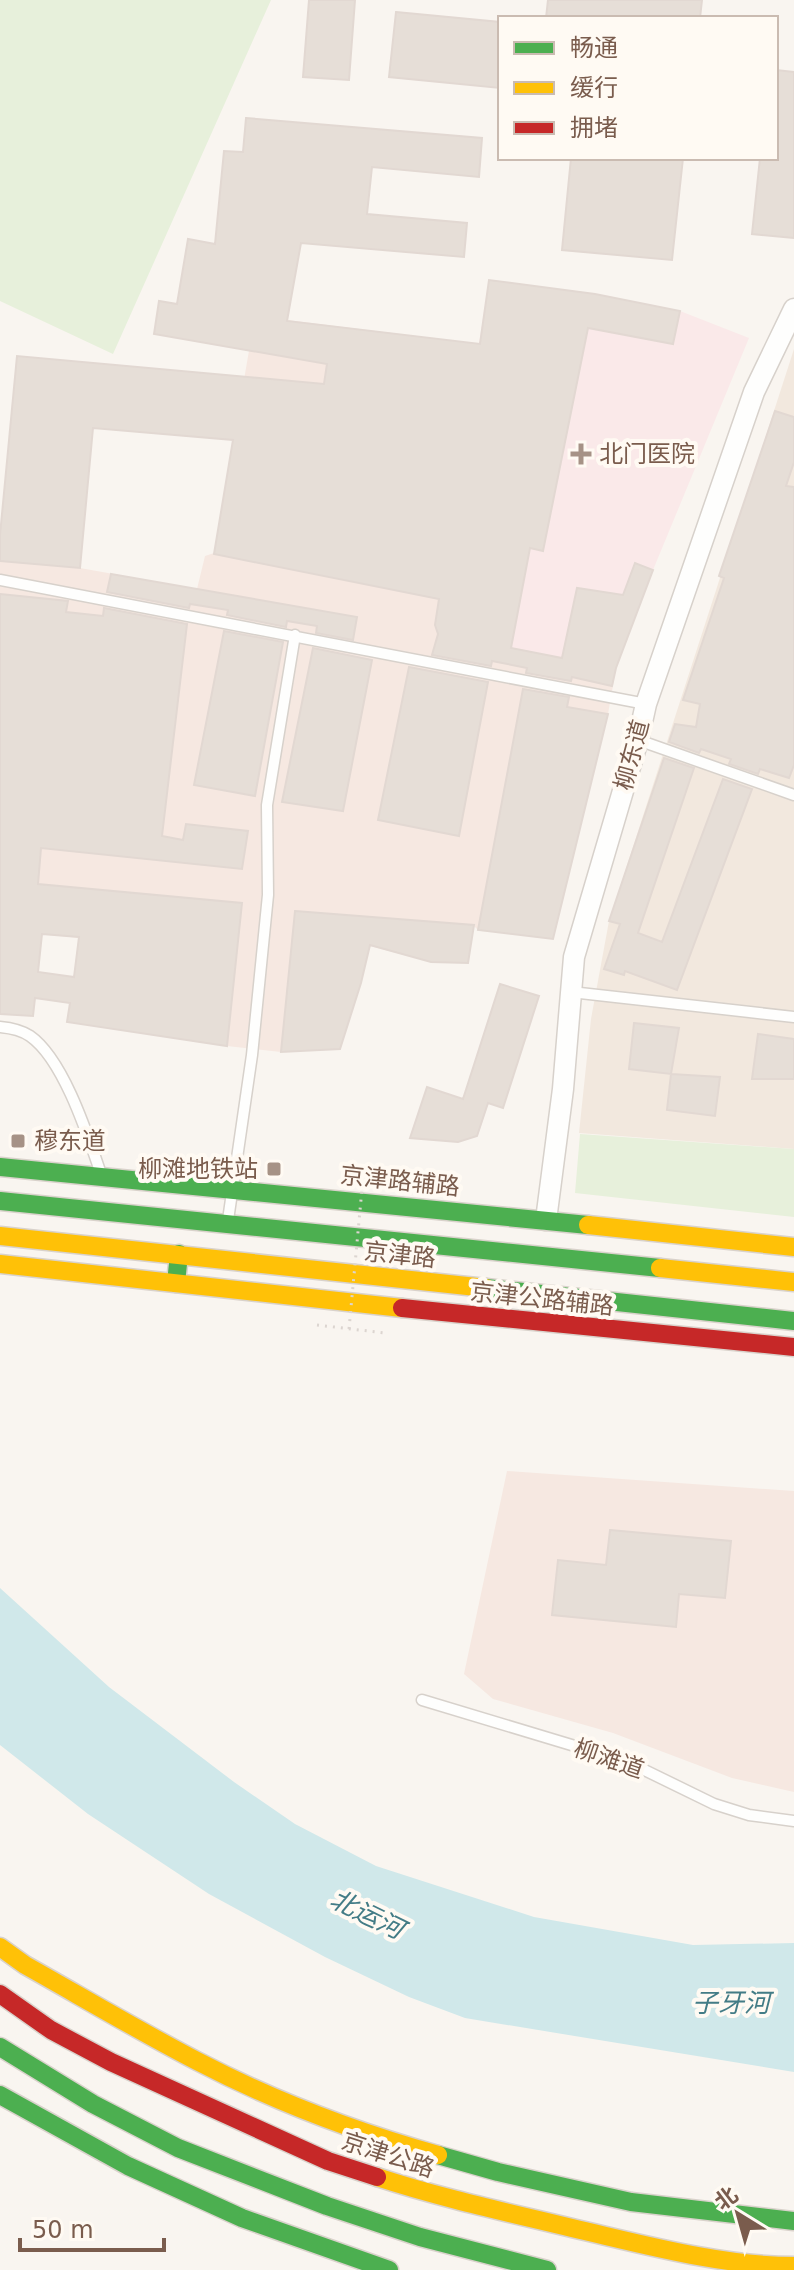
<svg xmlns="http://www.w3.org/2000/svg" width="794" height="2270" viewBox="0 0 794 2270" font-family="'DejaVu Sans','Noto Sans SC',sans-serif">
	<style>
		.residential { fill: #f2e8de }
		.commercial { fill: #f6e8e1 }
		.medical { fill: #fae9e9 }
		.green { fill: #e7f0db }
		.water { fill: #d0e8ea }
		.building { fill: #e6ded7; stroke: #e2d8d2; stroke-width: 2; fill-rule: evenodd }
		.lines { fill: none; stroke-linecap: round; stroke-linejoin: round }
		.lane-casing { stroke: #d7d1cb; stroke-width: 13 }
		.street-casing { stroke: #d7d1cb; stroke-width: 23 }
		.fast-casing { stroke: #d9d2cb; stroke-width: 21 }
		.slow-casing { stroke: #d9d2cb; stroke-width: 21 }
		.jam-casing { stroke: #d9d2cb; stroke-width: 21 }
		.path { stroke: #dcd5d0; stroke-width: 3; stroke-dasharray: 2 6; stroke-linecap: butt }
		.lane { stroke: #fefefd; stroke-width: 10 }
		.street { stroke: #fefefd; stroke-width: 20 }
		.fast { stroke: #4caf50; stroke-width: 18 }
		.slow { stroke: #ffc107; stroke-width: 18 }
		.jam { stroke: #c62828; stroke-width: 18 }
		.path-bridge { stroke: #dcd5d0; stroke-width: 3; stroke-dasharray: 2 6; stroke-linecap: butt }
		.poi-dot { fill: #a69286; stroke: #fffaf3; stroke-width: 3 }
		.labels { text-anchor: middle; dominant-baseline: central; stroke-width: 8; stroke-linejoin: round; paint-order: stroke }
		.poi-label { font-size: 24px; fill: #7a5c4d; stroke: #fffaf3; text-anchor: start }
		.street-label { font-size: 24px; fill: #7a5c4d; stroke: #fffaf3 }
		.water-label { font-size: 26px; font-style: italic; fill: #437c86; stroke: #fffaf3 }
	</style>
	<rect width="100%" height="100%" fill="#f9f5f0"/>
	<path class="residential" d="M794 349V1149L579 1133 591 1019 609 921Z"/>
	<path class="commercial" d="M255 316 480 344 616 668 608 714 553 939 478 930 474 926 468 963 431 962 370 946 361 983 340 1049 281 1052 227 1046 80 938 0 930V561L80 568 197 589 205 556 214 553Z
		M507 1471 794 1491V1792L732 1778 613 1733 493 1699 464 1674Z"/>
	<path class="medical" d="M489 280 595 294 680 311 749 338 653 570 616 668 438 634 435 625Z"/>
	<path class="green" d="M0 0H271L113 354 0 301Z
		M580 1134 794 1149V1217L575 1193Z"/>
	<path class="water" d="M0 1588 109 1687 234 1782 295 1824 376 1866 534 1917 693 1945 794 1943V2072L465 2018 409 1997 325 1957 209 1894 88 1814 0 1745Z"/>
	<path class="building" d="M309 0H355L349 80 303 77Z
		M548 0H702L700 18H546Z
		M396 12 500 22V88L389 77Z
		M776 70 794 72V238L752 234 760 158H776Z
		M246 118 482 138 479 177 372 167 367 214 467 223 464 257 301 243 287 321 480 344 489 280 595 294 680 311 673 344 588 328 543 551 530 548 511 648 562 658 577 588 623 595 635 563 653 570 616 668 612 686 572 677 571 681 526 673 527 668 492 661 491 666 432 655 438 634 435 625 439 599 214 554 233 440 93 428 80 568 0 561V535L17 356 324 384 327 364 154 334 159 301 177 304 188 239 215 244 224 151 243 152Z
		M571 158H683L672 260 562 250Z
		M775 411 794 417V462L786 486 794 487V765L789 778 760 769 758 774 729 764 731 759 701 749 699 753 669 742 675 724 696 727 700 704 683 700 724 578 719 576Z
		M111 574 357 617 353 640 316 633 317 626 287 621 286 627 227 615 228 610 190 604 189 608 107 592Z
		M0 594 68 601 66 612 103 616 104 608 187 624 162 836 183 840 186 824 248 831 242 869 41 848 38 884 242 903 227 1046 67 1022 70 1003 35 998 33 1016 0 1014ZM42 934 79 937 74 977 38 972Z
		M224 631 283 642 255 796 194 785Z
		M313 648 372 660 343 811 282 802Z
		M409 667 488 682 459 836 378 820Z
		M523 689 569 697 567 707 608 714 553 939 478 930Z
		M664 758 694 768 638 933 662 942 723 779 752 789 677 990 625 971 624 975 604 969 620 924 609 921Z
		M295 911 474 925 468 963 431 962 370 945 361 983 340 1049 281 1052Z
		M500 984 539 996 503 1108 488 1103 477 1136 458 1142 410 1138 427 1087 463 1099Z
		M634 1023 679 1028 671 1074 629 1069Z
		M758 1034 794 1039V1079H752Z
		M671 1074 720 1077 715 1116 667 1110Z
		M610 1530 731 1541 725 1598 679 1594 676 1627 552 1615 558 1560 606 1565Z"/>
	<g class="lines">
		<g class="lane-casing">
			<path id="lane" d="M0 580 646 704
				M638 740 794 795
				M571 992 794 1017
				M0 1027C11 1028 21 1030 30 1036 63 1059 87 1133 100 1171
				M228 1220 252 1055 268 895 267 805 295 635
				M422 1700 628 1762 714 1804 749 1815 794 1821"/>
		</g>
		<g class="street-casing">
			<path id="street" d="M546 1220 563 1089 574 957 638 740 646 704 754 392 794 309"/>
		</g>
		<g class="fast-casing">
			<path id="fast" d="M0 1167 588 1225
				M0 1201 660 1268
				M176 1283 179 1254
				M486 1288 794 1321
				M0 2047 93 2104 178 2148 327 2206 420 2237 547 2270
				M0 2095 128 2166 242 2218 389 2270
				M438 2155 498 2172 631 2202 794 2221"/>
		</g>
		<g class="slow-casing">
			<path id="slow" d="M588 1225 794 1247
				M0 1236 486 1288
				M0 1264 402 1308
				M660 1268 794 1282
				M0 1947 25 1965C82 1997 139 2031 197 2061 272 2100 356 2132 438 2155
				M377 2177C441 2198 506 2212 572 2228 642 2244 721 2266 794 2266"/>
		</g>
		<g class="jam-casing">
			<path id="jam" d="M402 1308 794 1347
				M0 1994 51 2030 111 2062 328 2161 377 2177"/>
		</g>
		<path class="path" d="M442 1184 459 1180
			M317 1325 385 1333"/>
		<use href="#lane" class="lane"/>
		<use href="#street" class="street"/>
		<use href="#fast" class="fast"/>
		<use href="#slow" class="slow"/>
		<use href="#jam" class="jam"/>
		<path class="path-bridge" d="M349 1329 363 1178"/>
	</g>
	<g class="poi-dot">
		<path d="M577 442h8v8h8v8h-8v8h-8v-8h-8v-8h8z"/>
		<rect x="10" y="1133" width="16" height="16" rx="4"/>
		<rect x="266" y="1161" width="16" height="16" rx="4"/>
	</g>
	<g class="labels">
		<g class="poi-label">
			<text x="599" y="454">北门医院</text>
			<text x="34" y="1141">穆东道</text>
			<text x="258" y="1169" text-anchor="end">柳滩地铁站</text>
		</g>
		<g class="street-label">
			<text transform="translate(632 755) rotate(-75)">柳东道</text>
			<text transform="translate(400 1181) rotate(6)">京津路辅路</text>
			<text transform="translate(400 1255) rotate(6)">京津路</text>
			<text transform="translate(542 1299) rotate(6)">京津公路辅路</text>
			<text transform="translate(609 1759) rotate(19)">柳滩道</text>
			<text transform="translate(388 2155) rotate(18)">京津公路</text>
		</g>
		<g class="water-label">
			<text transform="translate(367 1914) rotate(26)">北运河</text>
			<text x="731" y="2003">子牙河</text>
		</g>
	</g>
	<rect x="498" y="16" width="280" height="144" fill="#fffaf3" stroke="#cabbb1" stroke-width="2"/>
	<rect x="514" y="42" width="40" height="12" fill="#4caf50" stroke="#cabbb1" stroke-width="2"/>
	<text x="570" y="56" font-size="24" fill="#7a5c4d">畅通</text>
	<rect x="514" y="82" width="40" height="12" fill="#ffc107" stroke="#cabbb1" stroke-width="2"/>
	<text x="570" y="96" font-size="24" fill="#7a5c4d">缓行</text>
	<rect x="514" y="122" width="40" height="12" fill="#c62828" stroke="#cabbb1" stroke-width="2"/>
	<text x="570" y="136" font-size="24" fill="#7a5c4d">拥堵</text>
	<g transform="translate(738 2214) rotate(323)" stroke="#fffaf3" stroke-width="6" paint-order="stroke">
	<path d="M0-6L14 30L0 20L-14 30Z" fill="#7a5c4d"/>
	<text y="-12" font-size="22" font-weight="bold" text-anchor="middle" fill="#7a5c4d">北</text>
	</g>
	<path d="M20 2238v12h144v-12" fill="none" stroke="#7a5c4d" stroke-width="4"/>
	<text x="32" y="2238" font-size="24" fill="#7a5c4d" stroke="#fffaf3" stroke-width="6" paint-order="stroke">50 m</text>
</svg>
